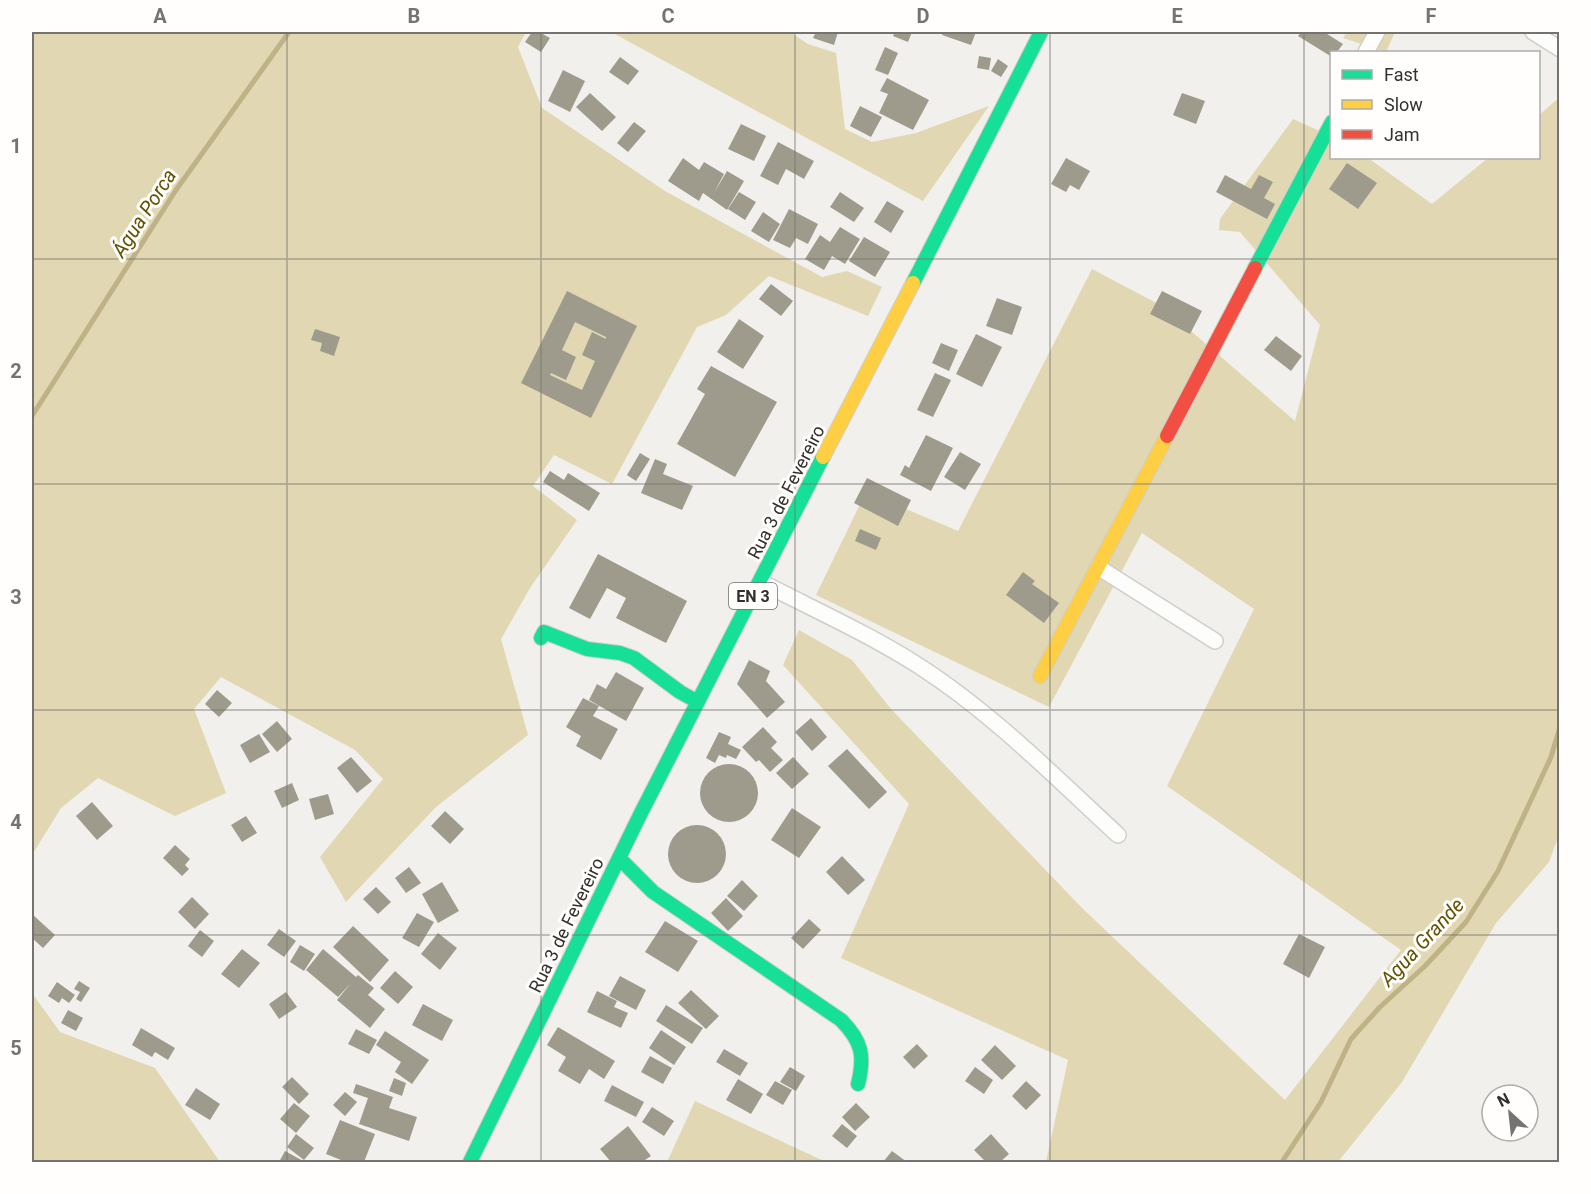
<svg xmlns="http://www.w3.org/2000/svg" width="1591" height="1194" viewBox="0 0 1591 1194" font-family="Roboto,sans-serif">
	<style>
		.forest { fill: #e1d7b2 }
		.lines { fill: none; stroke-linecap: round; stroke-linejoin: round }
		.stream { stroke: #bfb286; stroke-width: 5 }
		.building { fill: #9e9b8d; fill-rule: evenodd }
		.street-casing { stroke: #cececb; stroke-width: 18 }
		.fast-casing { stroke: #cececb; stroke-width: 16 }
		.slow-casing { stroke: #cececb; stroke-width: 16 }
		.jam-casing { stroke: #cececb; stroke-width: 16 }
		.street { stroke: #fdfdfc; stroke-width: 15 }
		.fast { stroke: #16e098; stroke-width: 14 }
		.slow { stroke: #ffcf43; stroke-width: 14 }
		.jam { stroke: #f24e42; stroke-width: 14 }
		.grid { fill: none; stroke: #747370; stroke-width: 1.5; stroke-opacity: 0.55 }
		.labels { text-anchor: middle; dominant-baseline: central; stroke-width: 6; stroke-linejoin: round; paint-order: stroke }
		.shield { fill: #fffefc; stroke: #6f6e6c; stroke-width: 1.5 }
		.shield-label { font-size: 16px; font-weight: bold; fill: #31302e }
		.street-label { font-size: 18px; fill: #31302e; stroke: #fffefc }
		.water-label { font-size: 20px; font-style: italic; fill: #625100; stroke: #fffefc }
		.neatline { fill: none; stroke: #747370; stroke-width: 2 }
		.grid-label { font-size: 20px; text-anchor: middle; font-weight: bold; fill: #747370 }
	</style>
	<rect width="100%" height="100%" fill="#f1f0ec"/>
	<path class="forest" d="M32 32H526L518 47 542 108 665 191 822 277 847 271 882 287 868 316 769 276 726 315 697 327 612 484 554 455 533 486 577 520 530 588 501 639 528 735 436 807 346 902 320 857 383 779 355 750 221 677 194 709 226 793 175 816 98 778 61 808 32 855Z
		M611 32H790L808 44 836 53 845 129 872 142 916 133 989 106 923 201Z
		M1347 32H1395L1386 52 1343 38Z
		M1559 98V835L1549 862 1496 923 1402 1082 1338 1162H1046L1068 1060 841 958 909 804 783 665 799 630 852 660 891 709 1083 909 1285 1100 1401 950 1167 786 1254 609 1142 533 1049 707 816 595 866 492 958 531 1092 269 1162 306 1295 421 1320 325 1240 232 1219 230 1220 219 1293 119 1331 136 1332 158H1368L1432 204 1488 158H1538L1539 115Z
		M32 993 60 1032 155 1068 220 1162H32Z
		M695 1101 826 1162H667Z"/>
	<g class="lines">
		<path class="stream" d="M32 416 176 190 289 32
			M1282 1162 1321 1102 1351 1039 1380 1007 1425 966 1466 922 1498 871 1551 757 1560 727"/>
	</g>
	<path class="building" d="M532 32H539L550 38 541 52 525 42Z
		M816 32H838L834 45 813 38Z
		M895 32H912L908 42 893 36Z
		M943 32H976L971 45 942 35Z
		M1301 32H1324L1343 44 1337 52H1332V57L1298 36Z
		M885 47 898 53 888 75 875 70Z
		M979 56 991 58 989 70 977 68Z
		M620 57 639 71 628 85 609 72Z
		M998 59 1008 66 1001 77 991 71Z
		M563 70 585 81 570 112 548 101Z
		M887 78 929 100 913 130 879 113 888 94 880 91Z
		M590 93 616 117 602 131 576 107Z
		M1182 93 1205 101 1196 124 1173 115Z
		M860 106 882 117 871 137 850 126Z
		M634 122 646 131 628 152 617 143Z
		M741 124 766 136 754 161 728 149Z
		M778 142 814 161 804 179 786 169 778 185 760 176Z
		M683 158 699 170 704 162 724 174 714 193 727 171 744 181 727 210 703 193 699 201 668 181Z
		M1066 158 1090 171 1079 190 1070 185 1066 192 1051 184Z
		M1347 163 1377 183 1358 209 1329 189Z
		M1225 175 1251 189 1259 175 1273 182 1264 198 1275 204 1267 219 1216 192Z
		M739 192 756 202 745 220 728 209Z
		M840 192 864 208 854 222 830 207Z
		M887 201 904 211 891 233 874 222Z
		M789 209 818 224 808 244 796 238 790 248 773 240Z
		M763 212 780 224 769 242 751 231Z
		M840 227 860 239 845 264 832 256 824 270 805 259 820 235 830 242Z
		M864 237 890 252 875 277 849 261Z
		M771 284 793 301 781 316 759 299Z
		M567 291 637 326 591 418 521 383ZM575 322 606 337V339L592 332 582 355 595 361 582 390 550 375 551 373 566 380 576 357 562 350Z
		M1162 291 1202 311 1190 334 1150 314Z
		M997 298 1022 307 1012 335 986 326Z
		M739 319 764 336 743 369 717 352Z
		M315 329 340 337 334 356 320 351 322 343 311 340Z
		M976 334 1002 347 982 387 956 374Z
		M1276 336 1302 356 1291 371 1264 350Z
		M941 343 958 350 949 371 932 363Z
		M711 366 777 402 735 477 677 444 705 394 697 389Z
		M935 373 951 380 933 417 917 410Z
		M926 435 953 448 931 491 900 475 905 465 909 468Z
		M960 452 981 464 965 490 944 477Z
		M640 453 650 459 636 481 627 475Z
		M655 459 667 464 663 474 693 486 682 510 641 493Z
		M550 471 564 480 568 473 600 493 589 511 543 482Z
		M867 478 911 500 898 526 854 503Z
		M860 529 881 538 876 550 855 541Z
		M598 554 687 601 666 643 616 618 626 598 607 588 590 619 569 608Z
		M1023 572 1035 581 1032 584 1059 603 1044 623 1006 595Z
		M749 660 770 671 766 681 785 702 767 718 737 684Z
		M616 672 644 688 626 721 589 700 597 684 606 689Z
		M217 690 232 703 219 717 205 704Z
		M583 698 599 706 593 716 618 729 601 760 576 746 581 736 566 727Z
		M811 718 827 737 812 751 795 732Z
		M277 721 292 739 277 752 262 734Z
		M763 727 777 742 771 748 783 760 770 772 759 760 756 762 742 747Z
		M719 732 731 737 728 744 741 750 736 759 727 755 726 758 719 755 715 763 706 758Z
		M259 734 270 752 250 763 240 745Z
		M847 749 887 792 869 809 828 766Z
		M351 757 372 781 357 793 337 768Z
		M793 757 809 774 792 789 776 773Z
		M700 793a29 29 0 1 1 58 0a29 29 0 1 1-58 0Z
		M292 783 299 800 282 808 274 791Z
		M328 794 334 814 315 820 309 799Z
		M92 802 113 826 97 840 76 816Z
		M792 808 821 827 799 858 771 840Z
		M445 811 464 829 450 844 431 826Z
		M246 816 257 833 242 842 231 825Z
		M668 854a29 29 0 1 1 58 0a29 29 0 1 1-58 0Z
		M175 845 190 859 185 865 189 869 182 876 163 858Z
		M842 856 865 880 848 895 826 872Z
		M409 867 421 883 406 893 395 878Z
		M742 880 758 896 744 911 727 896Z
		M442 882 459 911 438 923 422 894Z
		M376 887 391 902 378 914 363 899Z
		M192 897 209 914 195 929 178 912Z
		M726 898 743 916 728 931 711 913Z
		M417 913 434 922 419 947 402 938Z
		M32 914 55 935 43 948 32 938Z
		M809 919 821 930 803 949 791 938Z
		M665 921 698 941 678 972 645 952Z
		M353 926 389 960 370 982 333 947Z
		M279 929 296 941 284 957 267 945Z
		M200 930 214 941 202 957 188 946Z
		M438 933 457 948 440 970 421 954Z
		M1299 934 1325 947 1309 978 1283 964Z
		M300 945 315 954 304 971 290 962Z
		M242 949 260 963 239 988 221 974Z
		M323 949 356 977 358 975 374 988 368 995 385 1009 370 1028 337 1000 351 983 338 997 306 970Z
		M395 971 413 987 398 1004 380 988Z
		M620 976 646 990 636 1010 609 996Z
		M79 981 90 988 81 1002 76 999 80 992 74 989Z
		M57 982 75 995 69 1003 62 998 59 1003 48 996Z
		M691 990 719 1016 706 1029 678 1003Z
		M597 991 617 1001 614 1007 628 1013 621 1028 587 1012Z
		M286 992 297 1007 279 1019 269 1004Z
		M423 1004 453 1020 442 1041 412 1025Z
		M666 1005 703 1028 692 1044 656 1021Z
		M68 1010 83 1018 76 1031 61 1023Z
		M558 1027 615 1061 604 1079 589 1069 580 1084 558 1071 566 1057 547 1045Z
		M141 1028 175 1048 168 1060 155 1052 152 1057 132 1045Z
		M356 1029 377 1040 369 1054 348 1044Z
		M661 1030 686 1047 674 1065 649 1048Z
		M385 1031 429 1060 412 1084 395 1072 401 1062 376 1045Z
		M917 1044 928 1056 914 1069 903 1057Z
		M995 1045 1016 1066 1002 1080 981 1060Z
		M724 1049 748 1063 740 1076 716 1062Z
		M650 1056 672 1068 663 1084 641 1072Z
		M790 1067 805 1076 796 1091 780 1082Z
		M975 1067 993 1080 984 1094 965 1081Z
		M292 1077 309 1094 299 1104 282 1087Z
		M394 1078 406 1083 402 1096 389 1091Z
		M738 1079 763 1094 751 1114 726 1100Z
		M775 1081 792 1090 783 1105 766 1095Z
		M1026 1081 1041 1095 1026 1110 1012 1096Z
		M356 1084 393 1097 389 1108 417 1117 409 1141 359 1124 368 1098 353 1093Z
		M612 1085 644 1102 636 1117 604 1101Z
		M196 1088 220 1104 210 1120 185 1105Z
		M345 1092 357 1102 345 1116 333 1105Z
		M294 1103 310 1116 296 1133 280 1119Z
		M856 1103 870 1117 855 1131 842 1117Z
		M652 1107 674 1121 664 1136 642 1122Z
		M340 1120 375 1134 364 1162H346L326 1154Z
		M842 1124 857 1136 847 1148 832 1136Z
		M628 1126 651 1156 642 1162H611L600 1149Z
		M296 1134 314 1148 304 1160 287 1147Z
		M991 1134 1009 1154 1000 1162H986L974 1150Z
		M285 1151 305 1162H279Z
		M892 1151 907 1162H883Z"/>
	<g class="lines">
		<g class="street-casing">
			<path id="street" d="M1533 32 1560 49
				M1366 52 1377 32
				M1098 567 1215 641
				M761 582C813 609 869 634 919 666 992 713 1054 776 1118 835"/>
		</g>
		<g class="fast-casing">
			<path id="fast" d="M1255 268 1332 122
				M913 283 1041 32
				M541 638 544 632 587 649 620 653 634 658 680 692 698 702
				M619 858 653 892 841 1020C862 1041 865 1056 858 1084
				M470 1162 641 813 823 457"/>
		</g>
		<g class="slow-casing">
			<path id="slow" d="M823 457 913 283
				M1040 676 1167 436"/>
		</g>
		<g class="jam-casing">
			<path id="jam" d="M1167 436 1255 268"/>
		</g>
		<use href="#street" class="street"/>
		<use href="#fast" class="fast"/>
		<use href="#slow" class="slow"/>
		<use href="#jam" class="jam"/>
	</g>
	<path class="grid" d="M287 32V1162M541 32V1162M795 32V1162M1050 32V1162M1304 32V1162M32 259H1560M32 484H1560M32 710H1560M32 935H1560"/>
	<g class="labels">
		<rect class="shield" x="729" y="583" width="48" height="26" rx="4.5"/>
		<g class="shield-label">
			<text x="753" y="596">EN 3</text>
		</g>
		<g class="street-label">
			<text transform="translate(786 492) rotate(-63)">Rua 3 de Fevereiro</text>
			<text transform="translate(566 925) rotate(-64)">Rua 3 de Fevereiro</text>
		</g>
		<g class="water-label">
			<text transform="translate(144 213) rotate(-57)">Água Porca</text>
			<text transform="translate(1422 942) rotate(-47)">Agua Grande</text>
		</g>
	</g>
	<rect width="1591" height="1194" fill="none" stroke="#fffefc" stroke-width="66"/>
	<rect x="1330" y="51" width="210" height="108" fill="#fffefc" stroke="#adacaa" stroke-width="1.5"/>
	<rect x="1342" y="70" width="30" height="9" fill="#16e098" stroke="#adacaa" stroke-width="1.5"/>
	<text x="1384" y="81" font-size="18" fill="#31302e">Fast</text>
	<rect x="1342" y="100" width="30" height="9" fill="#ffcf43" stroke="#adacaa" stroke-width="1.5"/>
	<text x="1384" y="111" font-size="18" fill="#31302e">Slow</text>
	<rect x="1342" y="130" width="30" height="9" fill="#f24e42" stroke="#adacaa" stroke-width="1.5"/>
	<text x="1384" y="141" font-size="18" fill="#31302e">Jam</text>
	<g transform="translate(1510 1113) rotate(333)"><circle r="28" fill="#fffefc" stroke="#adacaa" stroke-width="1.5"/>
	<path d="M0-4.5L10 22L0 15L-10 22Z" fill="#747370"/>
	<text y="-9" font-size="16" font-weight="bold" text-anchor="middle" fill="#31302e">N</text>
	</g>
	<rect x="33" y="33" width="1525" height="1128" class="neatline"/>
	<g class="grid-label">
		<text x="160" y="23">A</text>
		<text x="414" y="23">B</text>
		<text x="668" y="23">C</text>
		<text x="923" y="23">D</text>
		<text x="1177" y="23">E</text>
		<text x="1431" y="23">F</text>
		<text x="16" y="153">1</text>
		<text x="16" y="378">2</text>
		<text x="16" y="604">3</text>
		<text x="16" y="829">4</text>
		<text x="16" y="1055">5</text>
	</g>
</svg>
